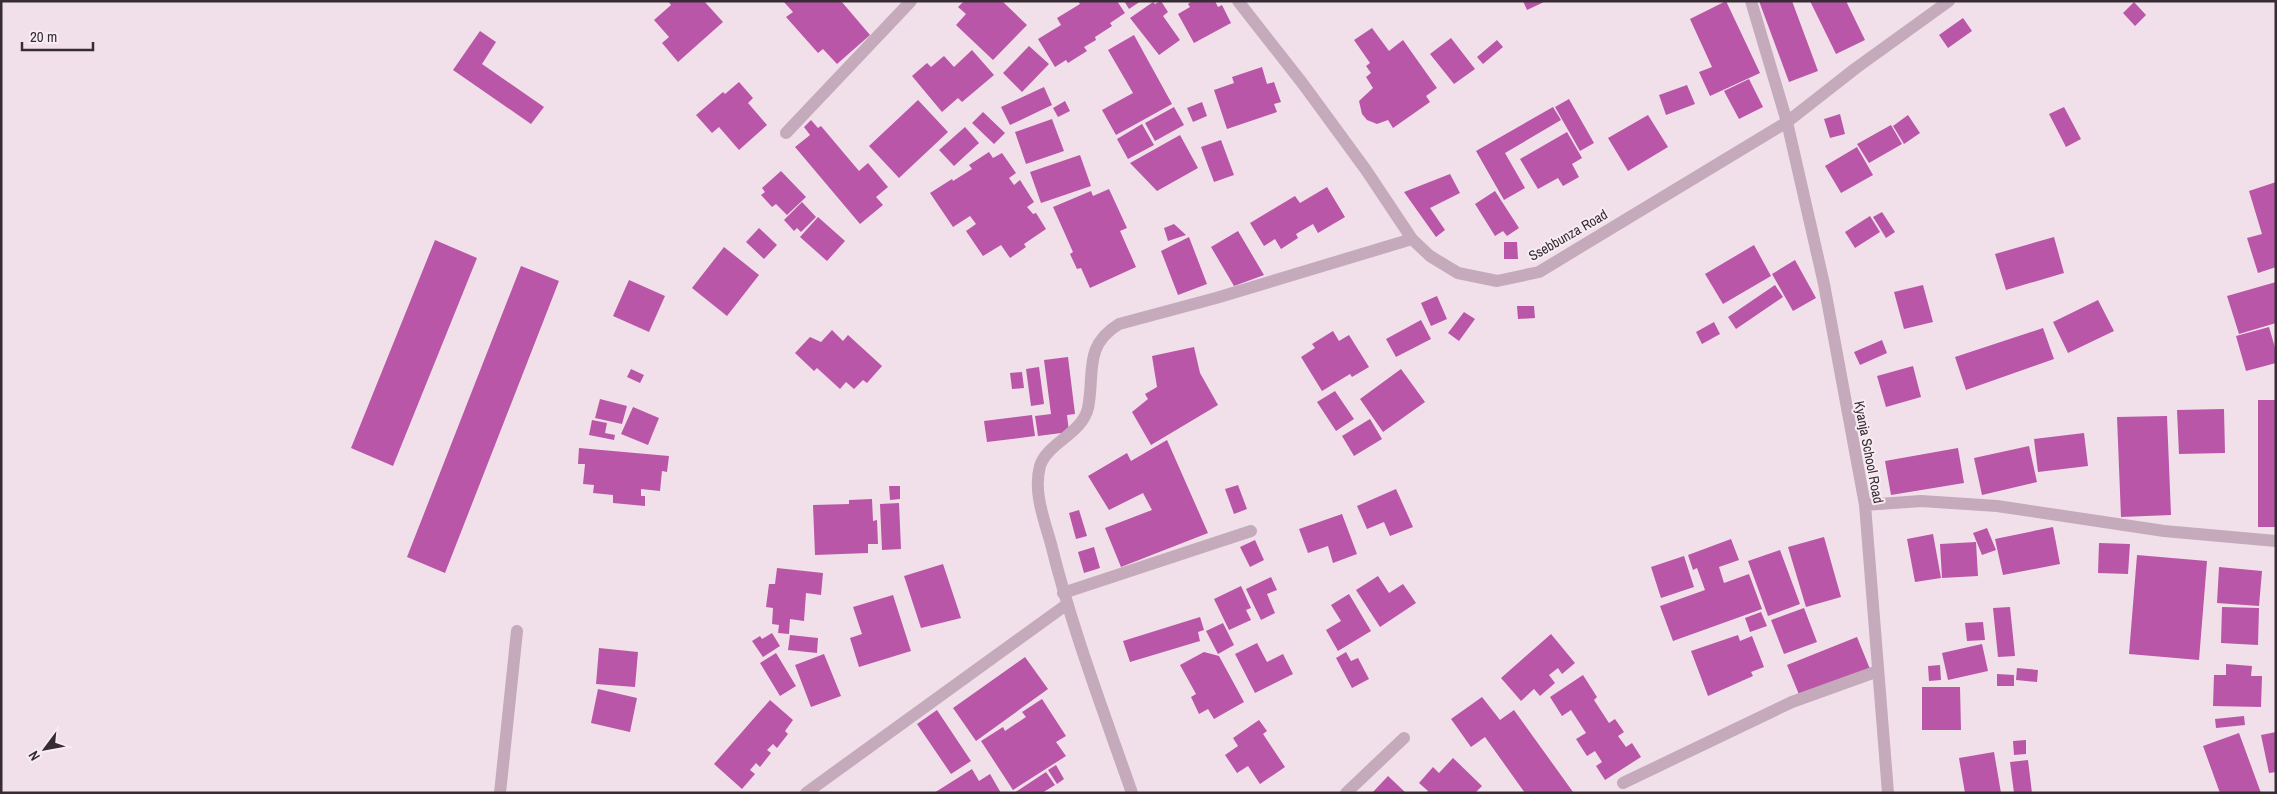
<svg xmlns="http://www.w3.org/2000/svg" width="2277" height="794" viewBox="0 0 2277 794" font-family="'Archivo Narrow',sans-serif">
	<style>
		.building { fill: #b956a8 }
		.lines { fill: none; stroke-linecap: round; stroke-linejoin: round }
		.minor { stroke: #c5aabb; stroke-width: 12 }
		.labels { text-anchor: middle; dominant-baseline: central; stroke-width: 4; stroke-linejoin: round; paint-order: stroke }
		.street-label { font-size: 14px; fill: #372b34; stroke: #f8ecf3 }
	</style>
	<rect width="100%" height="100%" fill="#f1e0e9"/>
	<path class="building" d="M668 1H704L723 22 678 62 662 43 669 37 654 20 671 5Z
		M783 1H841L870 35 837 64 823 49 818 53 786 17 793 12Z
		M964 1H1002L1027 25 993 60 956 25 966 14 958 7Z
		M1078 1H1117L1125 13 1110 23 1112 26 1095 37 1096 40 1084 47 1087 51 1068 63 1066 60 1055 67 1038 39 1061 25 1057 18 1080 4Z
		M1124 1H1141L1129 9Z
		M1161 1 1168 12 1163 16 1180 40 1159 55 1130 18 1153 2 1155 4Z
		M1192 1H1215L1218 7 1222 5 1231 23 1194 43 1178 14 1190 7 1188 4Z
		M1523 1H1546L1527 10Z
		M1726 1 1760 73 1710 96 1699 72 1712 67 1690 19Z
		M1759 1H1792L1818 71 1789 82Z
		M1810 1H1846L1865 40 1836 54Z
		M2134 2 2146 15 2135 26 2123 13Z
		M1963 18 1972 31 1948 48 1939 35Z
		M1372 28 1389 51 1403 40 1437 88 1426 96 1430 102 1393 128 1388 120 1377 124 1367 120 1362 114 1359 101 1373 88 1366 77 1371 73 1366 66 1370 63 1354 40Z
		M480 31 496 42 482 64 544 107 531 124 453 70Z
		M1134 35 1172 104 1116 135 1102 110 1133 93 1108 50Z
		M1451 38 1475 69 1454 84 1430 54Z
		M1497 40 1503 47 1483 64 1477 57Z
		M1029 46 1049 64 1022 92 1003 73Z
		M972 50 994 75 962 102 958 98 942 112 912 76 927 63 931 67 944 56 954 67Z
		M1262 67 1267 84 1274 82 1281 102 1274 104 1277 112 1227 129 1214 90 1234 83 1232 77Z
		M1749 79 1763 107 1739 119 1724 91Z
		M739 82 753 98 748 103 767 125 739 150 719 127 712 133 696 115 723 92 725 94Z
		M1687 85 1695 104 1666 115 1659 95Z
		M1044 87 1052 105 1010 125 1001 107Z
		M1569 99 1594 143 1580 151 1555 107Z
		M918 100 948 132 899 178 869 146Z
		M1065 101 1070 111 1058 117 1053 108Z
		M1202 102 1207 116 1193 122 1187 108Z
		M1174 107 1184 125 1155 141 1145 123Z
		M1553 107 1561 120 1505 153 1525 188 1504 200 1476 151Z
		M2064 107 2081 139 2066 147 2049 114Z
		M983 112 1005 133 994 144 972 123Z
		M1840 114 1845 134 1830 138 1824 119Z
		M1648 115 1668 147 1628 171 1608 138Z
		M1908 115 1920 133 1904 144 1893 126Z
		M1052 119 1064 151 1026 164 1015 132Z
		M811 120 818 128 821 126 859 171 868 163 888 187 876 197 883 205 860 224 795 147 810 135 804 127Z
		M1142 124 1154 145 1128 159 1117 139Z
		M1891 125 1902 144 1869 163 1857 144Z
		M965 127 979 143 954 166 939 150Z
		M1567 132 1582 158 1572 164 1579 177 1563 186 1558 178 1538 189 1520 159Z
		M1180 135 1198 168 1157 191 1130 163Z
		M1221 140 1234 175 1214 182 1201 147Z
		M1857 147 1873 175 1841 193 1825 166Z
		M989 152 993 158 1002 153 1016 173 1009 178 1014 185 1020 180 1034 202 1027 207 1033 214 1036 213 1046 229 1024 244 1026 247 1010 258 1001 245 983 256 966 231 976 224 970 216 953 227 930 193 952 179 953 181 972 169 969 165Z
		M1080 155 1091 186 1041 203 1030 172Z
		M781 171 806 197 787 215 776 204 772 207 761 195 765 192 762 188Z
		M1450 174 1460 193 1430 208 1445 230 1436 237 1404 192Z
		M2276 182V267L2258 273 2247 238 2262 234 2249 191Z
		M1327 187 1345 217 1318 233 1313 224 1296 234 1298 238 1281 249 1275 239 1264 246 1250 223 1295 196 1300 203Z
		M1109 189 1127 228 1120 231 1136 267 1090 288 1081 268 1077 269 1070 254 1073 252 1053 207 1091 191 1093 196Z
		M1495 191 1519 228 1507 236 1503 231 1495 236 1475 204Z
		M802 202 816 217 801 232 797 228 794 231 784 220Z
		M1882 212 1895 232 1886 238 1873 217Z
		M1870 216 1880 232 1855 248 1845 232Z
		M818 217 845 241 827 261 800 237Z
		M1174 224 1186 235 1168 241 1164 228Z
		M759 228 777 245 764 259 746 242Z
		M1238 231 1264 275 1234 286 1211 247Z
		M1189 237 1207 284 1178 295 1161 251Z
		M2054 237 2064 273 2006 290 1995 254Z
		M435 240 477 258 393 466 351 448Z
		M1504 242H1517L1518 259H1504Z
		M1754 245 1771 276 1723 304 1705 274Z
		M724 247 759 275 727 316 692 288Z
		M1795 260 1816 298 1793 311 1772 274Z
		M521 266 559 281 445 573 407 557Z
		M629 280 665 296 649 332 613 316Z
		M2276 282V323L2239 334 2227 296Z
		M1775 285 1783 297 1736 329 1728 317Z
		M1923 285 1933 322 1904 329 1894 292Z
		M1437 296 1447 319 1431 326 1421 303Z
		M2098 300 2114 331 2068 353 2053 322Z
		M1517 306H1534L1535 318 1518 319Z
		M1464 312 1475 319 1459 341 1448 333Z
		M1421 320 1431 339 1396 357 1386 339Z
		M1714 322 1720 334 1702 344 1696 332Z
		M2269 327 2276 351V363L2246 371 2236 336Z
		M2043 328 2054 359 1966 390 1955 357Z
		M832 330 843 341 848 335 882 366 867 383 863 380 854 389 846 382 840 389 817 368 814 371 795 353 810 337 821 342Z
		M1333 331 1339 341 1349 335 1369 367 1352 377 1350 374 1322 391 1301 357 1315 348 1312 344Z
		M1882 340 1887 353 1860 365 1854 352Z
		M1194 347 1200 373 1218 405 1151 445 1132 412 1148 399 1145 394 1157 387 1152 356Z
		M1068 357 1075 414 1067 415 1069 432 1038 436 1035 416 1051 414 1044 360Z
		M1913 366 1921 397 1886 407 1877 376Z
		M1039 367 1044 404 1031 406 1026 369Z
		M631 369 644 375 640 383 627 377Z
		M1401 369 1425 402 1383 432 1360 399Z
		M1022 372 1024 388 1012 389 1010 373Z
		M1335 391 1354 419 1336 431 1317 402Z
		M600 399 627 406 622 424 595 418Z
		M2258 400H2276V527H2258Z
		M633 407 659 418 648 445 621 434Z
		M2224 409 2225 453 2179 454 2177 410Z
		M1032 415 1035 436 987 442 984 421Z
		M2167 416 2171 515 2121 517 2117 417Z
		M1370 419 1382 439 1354 456 1342 436Z
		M592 420 607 423 605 433 615 435 614 440 589 435Z
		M2084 433 2088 466 2038 472 2034 439Z
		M1167 440 1208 533 1121 567 1105 528 1152 510 1143 493 1109 510 1088 476 1127 453 1131 461Z
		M2029 446 2037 482 1982 495 1974 458Z
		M579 448 669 456 667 472 662 471 660 491 641 489V496H645V506L613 503V495L593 493 594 485 583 484 585 464H578Z
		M1958 448 1964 483 1891 495 1885 461Z
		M1238 485 1247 509 1234 514 1225 489Z
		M889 486H900V499L890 500Z
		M1396 489 1413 527 1390 536 1384 522 1367 529 1357 506Z
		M872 499 873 521 877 520 878 544H868V553L815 555 813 505 849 504V500Z
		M899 503 901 549 882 550 880 504Z
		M1079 510 1087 536 1076 539 1069 513Z
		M1342 514 1357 554 1333 563 1328 546 1308 553 1299 529Z
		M2053 527 2060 564 2003 575 1995 539Z
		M1987 528 1996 550 1982 555 1973 533Z
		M1933 534 1941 578 1915 582 1907 539Z
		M1824 537 1841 597 1806 607 1788 547Z
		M1731 539 1739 560 1719 567 1724 583 1749 574 1762 609 1673 641 1660 606 1705 590 1697 568 1693 570 1688 555Z
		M1255 540 1264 560 1250 567 1240 547Z
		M1976 542 1978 576 1942 578 1940 544Z
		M2099 543 2130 544 2128 574 2098 573Z
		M1094 547 1100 568 1084 573 1078 552Z
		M1780 550 1800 604 1768 616 1748 561Z
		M2137 555 2207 561 2199 660 2129 654Z
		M1684 556 1694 587 1661 598 1651 567Z
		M943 564 961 618 921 628 904 576Z
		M2219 567 2262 571 2259 606 2217 603Z
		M777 568 823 573 821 595 806 593 804 621 790 619 789 634 778 633 779 625 772 624 773 608 766 607 769 584H775Z
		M1378 576 1389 593 1403 584 1416 603 1380 627 1356 590Z
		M1271 577 1277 590 1267 594 1275 613 1261 620 1246 589Z
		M1241 586 1251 608 1246 610 1251 620 1229 630 1214 599Z
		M1349 594 1371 631 1338 651 1326 630 1341 621 1331 605Z
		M893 595 911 651 859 667 850 638 862 634 853 607Z
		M2010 607 2015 656 1998 657 1993 608Z
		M2222 607 2259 608 2258 645 2221 643Z
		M1804 608 1817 642 1784 654 1771 620Z
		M1761 612 1767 626 1750 632 1745 618Z
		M1200 617 1204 630 1198 632 1200 641 1130 662 1123 641Z
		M1983 622 1985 640 1967 641 1965 623Z
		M1223 623 1234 645 1218 654 1206 631Z
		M772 633 780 646 763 657 752 641 760 636 762 639Z
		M1551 634 1575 663 1562 674 1558 668 1549 675 1555 683 1540 696 1534 689 1521 701 1501 678Z
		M790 635 818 638 817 653 788 650Z
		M1738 635 1740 641 1752 636 1764 667 1751 672 1753 676 1708 696 1691 651Z
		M1857 637 1870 669 1800 697 1787 665Z
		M1257 643 1267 662 1283 654 1293 674 1255 693 1235 654Z
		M1982 644 1988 671 1948 680 1942 653Z
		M599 648 638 652 635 687 596 684Z
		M1204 652 1219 656 1244 702 1214 719 1208 709 1199 714 1191 697 1196 694 1180 665Z
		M1346 652 1351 661 1358 658 1369 679 1352 688 1336 658Z
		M776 653 796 686 780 696 760 663Z
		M824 654 841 696 811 707 795 665Z
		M1025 657 1048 689 976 741 953 708Z
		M2226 664 2252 666 2251 676H2262L2261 707 2213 706 2214 675H2226Z
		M1940 665 1941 680 1929 681 1928 666Z
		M2017 668 2038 670 2037 682 2016 680Z
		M1997 674 2014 675V686H1997Z
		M1583 675 1597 697 1594 700 1609 723 1615 719 1624 732 1618 736 1626 747 1632 743 1641 757 1605 780 1596 766 1602 762 1595 751 1587 756 1576 739 1586 733 1571 710 1562 716 1550 697Z
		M1922 687H1960L1961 730H1922Z
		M598 689 637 698 630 732 591 723Z
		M1482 697 1500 720 1514 710 1573 792 1525 793 1485 737 1471 747 1451 719Z
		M1042 699 1066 736 1056 742 1066 756 1013 790 981 741 1003 727 1005 731 1026 717 1022 712Z
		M770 700 793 720 785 731 788 734 777 748 773 744 767 750 771 753 760 767 756 763 750 770 755 774 742 789 714 764Z
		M937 710 971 761 951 774 917 724Z
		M2244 716 2245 725 2216 728 2215 719Z
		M1259 720 1267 731 1263 734 1285 767 1260 784 1248 766 1237 773 1225 755 1238 746 1233 738Z
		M2276 732V772L2269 773 2261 735Z
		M2239 733 2261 793H2220L2203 746Z
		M2026 740V754L2014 755 2013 741Z
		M1994 752 2001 793H1965L1959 758Z
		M1453 758 1482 786 1475 793H1426L1428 791 1419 783 1433 767 1439 773Z
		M2028 760 2032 793H2014L2010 762Z
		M1056 765 1064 779 1057 784 1048 770Z
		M972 769 979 781 990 774 1001 793H934Z
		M1046 772 1055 785 1042 793H1014Z
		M1388 776 1406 793H1372Z"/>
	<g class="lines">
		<path class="minor" d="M1238 1 1303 84 1366 170 1412 239 1430 256 1458 273 1497 281 1539 272 1787 122 1856 68 1949 1
			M1751 1 1787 122 1824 284 1865 505 1888 793
			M786 133 911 1
			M1865 505 1921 501 1997 506 2164 531 2276 541
			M1063 593 1251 531
			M1623 783 1792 702 1878 671
			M500 793 517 631
			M806 793 1066 605
			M1132 793C1103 710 1072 629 1051 544 1044 519 1033 492 1040 466 1047 443 1082 434 1088 408 1095 373 1083 346 1119 324L1216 298 1412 239
			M1346 793 1404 738"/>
	</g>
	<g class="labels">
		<g class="street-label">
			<text transform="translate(1568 235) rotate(-30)">Ssebbunza Road</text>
			<text transform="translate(1869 452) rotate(79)">Kyanja School Road</text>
		</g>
	</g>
	<rect width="2277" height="794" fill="none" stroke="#372b34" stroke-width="5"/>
	<g transform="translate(45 749) rotate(238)" stroke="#f8ecf3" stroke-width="4" paint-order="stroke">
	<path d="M0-4L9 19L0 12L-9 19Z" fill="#372b34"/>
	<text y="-8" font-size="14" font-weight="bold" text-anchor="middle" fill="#372b34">N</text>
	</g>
	<path d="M22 42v8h71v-8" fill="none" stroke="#372b34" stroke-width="2.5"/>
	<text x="30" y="42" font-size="15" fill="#372b34" stroke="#f8ecf3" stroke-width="4" paint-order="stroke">20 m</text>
</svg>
